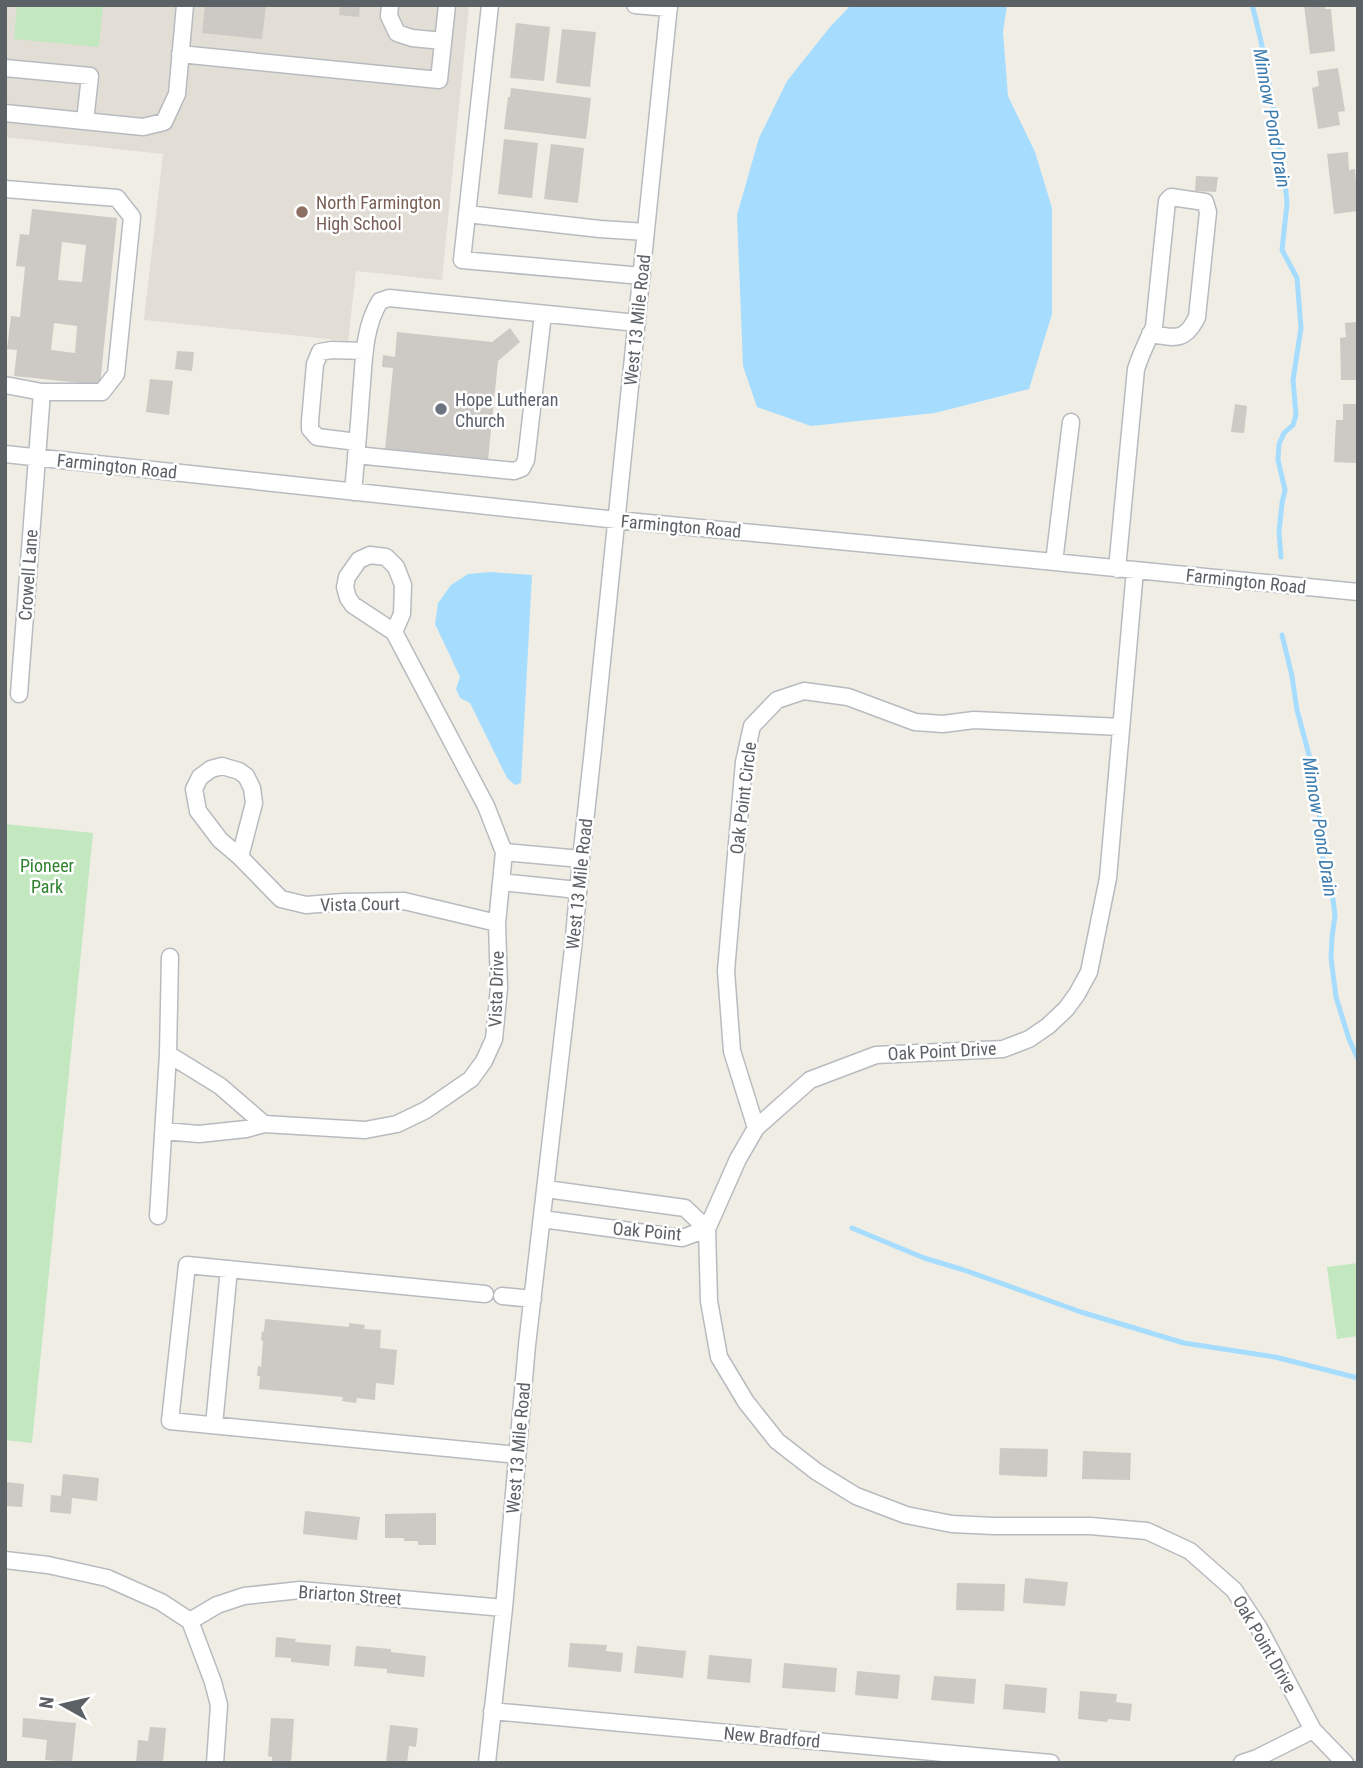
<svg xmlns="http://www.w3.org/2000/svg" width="1363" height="1768" viewBox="0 0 1363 1768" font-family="'Roboto Condensed',sans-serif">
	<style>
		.education { fill: #e2ded6 }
		.green { fill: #c3e8c0 }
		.water { fill: #a6ddff }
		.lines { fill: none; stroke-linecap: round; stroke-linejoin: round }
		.stream { stroke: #a6ddff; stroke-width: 5 }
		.building { fill: #cdc9c4; fill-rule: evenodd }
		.minor-casing { stroke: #b7bbbf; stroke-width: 19 }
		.minor { stroke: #fff; stroke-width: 16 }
		.education-dot { fill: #8d6e63; stroke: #fff; stroke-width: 2.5 }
		.worship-dot { fill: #6b7280; stroke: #fff; stroke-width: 2.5 }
		.labels { text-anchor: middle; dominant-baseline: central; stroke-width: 5; stroke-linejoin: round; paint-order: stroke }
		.education-label { font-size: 18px; fill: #785e54; stroke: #fff; text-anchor: start }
		.street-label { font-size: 18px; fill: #5c6166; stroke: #fff }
		.worship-label { font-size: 18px; fill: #5b616d; stroke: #fff; text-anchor: start }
		.park-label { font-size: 18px; fill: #308230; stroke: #fff }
		.water-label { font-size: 19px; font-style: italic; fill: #3a7aad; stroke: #fff }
	</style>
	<rect width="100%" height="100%" fill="#f0ede5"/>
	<path class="education" d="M5 5H469L442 280 356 271 348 341 144 320 163 154 5 137Z"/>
	<path class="green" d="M17 5H103L99 47 14 39Z
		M5 824 93 833 32 1443 5 1440Z
		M1358 1263V1336L1337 1339 1327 1267Z"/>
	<path class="water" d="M851 5H1007L1003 32 1008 96 1035 152 1052 208V314L1029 389 935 413 811 426 757 407 743 366 737 215 759 138 787 81 830 27Z
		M491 572 532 575 521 783 515 785 507 778 470 703 460 698 456 689 460 677 435 624 438 603 451 585 468 574Z"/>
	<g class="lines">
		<path class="stream" d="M1252 5C1269 66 1276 129 1286 192L1287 204 1282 250 1297 278 1301 328 1293 380 1296 415 1293 425 1284 433 1279 444 1278 460 1285 490 1282 503 1279 532 1281 557
			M1282 635 1292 676 1297 710 1312 766 1321 826 1322 853 1325 871 1333 899 1335 916 1332 937 1331 958 1336 997 1349 1039 1358 1059
			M852 1228 924 1258 964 1270 1081 1312 1184 1343 1275 1357 1358 1378"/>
	</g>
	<path class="building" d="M205 5H266L262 39 202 33Z
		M340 5H360L359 17 339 15Z
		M1304 5H1325V9H1331L1335 51 1310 54Z
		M516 23 550 27 544 81 510 78Z
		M562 29 596 32 590 87 556 83Z
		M1338 68 1345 111 1338 112 1340 125 1318 129 1312 88 1319 86 1317 71Z
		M511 88 591 98 586 139 504 129 508 97H510Z
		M504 139 538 143 532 198 498 194Z
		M551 144 584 148 578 203 544 199Z
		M1348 152 1349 170 1355 169 1358 211 1334 214 1327 154Z
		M1196 176 1218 177 1216 192 1195 191Z
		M32 209 117 218 100 385 14 376 17 350 7 349 11 316 20 317 25 267 16 266 20 234 29 235ZM62 242 86 245 82 282 58 280ZM54 323 77 326 75 353 51 350Z
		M1358 322V380H1341L1340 338 1346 337 1345 323Z
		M510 328 520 342 498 361 488 460 385 450 393 368 382 367 383 355 395 357 397 332 492 342Z
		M177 351 194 352 192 371 175 369Z
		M150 379 173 381 169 415 146 412Z
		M1235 404 1247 406 1244 433 1231 432Z
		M1343 404H1358V449H1356V463L1334 462 1336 420H1343Z
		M265 1319 349 1327V1323L365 1325 364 1329 381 1330 380 1348 397 1350 394 1385 376 1383 375 1400 357 1398 356 1403 342 1401 343 1397 259 1389 260 1376H257L258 1366 261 1367 263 1341 261 1340 262 1331 264 1332Z
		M1000 1448 1048 1449 1047 1477 999 1475Z
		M1083 1451 1131 1453 1130 1480 1082 1479Z
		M63 1474 99 1478 97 1501 72 1498 71 1514 50 1512 51 1495 61 1496Z
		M5 1482 24 1484 22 1507 5 1506Z
		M305 1511 360 1517 357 1540 303 1534Z
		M436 1513V1545H418V1541H404V1538H385V1514Z
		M1025 1578 1068 1582 1065 1606 1023 1603Z
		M957 1583 1005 1584 1004 1611 956 1610Z
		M276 1637 296 1639 295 1642 331 1645 329 1666 291 1662V1658L275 1657Z
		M570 1643 607 1645 606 1651 623 1653 621 1672 568 1667Z
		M356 1646 391 1649V1652L426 1656 424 1677 387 1673V1669L354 1666Z
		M637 1646 686 1651 683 1678 634 1673Z
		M709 1655 752 1659 750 1683 707 1679Z
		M784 1663 837 1668 835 1692 782 1688Z
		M857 1671 900 1675 898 1699 855 1695Z
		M934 1676 976 1679 974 1704 931 1700Z
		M1005 1684 1047 1688 1045 1713 1003 1709Z
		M1080 1691 1117 1694 1116 1702 1132 1704 1130 1721 1108 1719 1107 1722 1078 1719Z
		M23 1718 76 1723 72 1762 45 1760 47 1740 22 1737Z
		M271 1718 294 1719 291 1763H272V1757L268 1756Z
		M390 1725 418 1728 416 1747 409 1746 407 1763H386Z
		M150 1727 166 1728 163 1763H136L138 1740 148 1741Z"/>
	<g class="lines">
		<g class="minor-casing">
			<path id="minor" d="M390 5 389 16 397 33 412 38 443 41
				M490 5 462 260 642 276
				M635 5 669 8
				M180 54 439 80 447 5
				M5 68 90 76 85 121
				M5 113 143 127 164 122 177 94 185 5
				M5 189 117 198 132 217 116 374 102 392H42
				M467 214 600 229 646 232
				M5 385 42 392 19 694
				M357 442 317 437 310 429V421L315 364 320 352 332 350 365 351
				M5 454 617 520 942 551 1358 592
				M356 455 514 471 522 468 526 460 543 314
				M353 492C356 459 359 427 361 395 364 363 363 328 380 301L389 298 637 323
				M1054 562 1071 422
				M1117 569 1136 369C1141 354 1147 341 1154 327L1167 201 1171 197 1205 202 1208 212 1197 317C1185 342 1175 338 1150 334
				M1135 570 1108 878 1089 972 1077 994 1066 1009 1048 1026 1029 1039 1003 1049 876 1055 810 1080 756 1128 738 1159 707 1229 709 1301 719 1357 746 1402 777 1441 817 1472 856 1496 906 1515 952 1524 994 1526H1090L1147 1531 1190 1551 1234 1590 1259 1628 1313 1730 1345 1763
				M504 852 581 859
				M240 857 254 803 252 788 246 776 239 771 222 766 211 769 200 777 194 789 198 811 220 840 240 857 281 899 306 905 343 902 404 901 497 923
				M501 882 578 890
				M168 1054 220 1086 264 1124
				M756 1128 732 1051 726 971 744 762 752 726 777 700 804 691 848 697 915 722 943 724 974 720 1121 727
				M164 1131 199 1134 246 1129 264 1124 365 1130 397 1124 426 1110 471 1079 484 1061 494 1039 499 988 497 923 504 852 486 806 394 632 353 605 348 598 345 587 347 577 359 560 370 555 386 557 396 567 403 585 402 614 394 632
				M158 1216 168 1054 170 957
				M542 1219 682 1238 707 1229 685 1208 546 1189
				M485 1294 187 1265 170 1421 517 1455
				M502 1296 533 1299
				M214 1425 229 1269
				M5 1560 48 1565 107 1578 161 1602 190 1621
				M190 1621 217 1605 244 1596 300 1590 504 1608
				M190 1621 213 1682 219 1705 215 1763
				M492 1711 1051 1763
				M487 1763 504 1608 527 1345 573 948 581 859 593 749 669 5
				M1242 1763 1257 1758 1313 1730"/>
		</g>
		<use href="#minor" class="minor"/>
	</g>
	<circle class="education-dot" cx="302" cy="212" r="7"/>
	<circle class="worship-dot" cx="441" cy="409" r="7"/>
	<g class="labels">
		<g class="education-label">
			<text x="316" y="202">North Farmington<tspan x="316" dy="21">High School</tspan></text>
		</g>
		<g class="street-label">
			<text transform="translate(637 320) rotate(-84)">West 13 Mile Road</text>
			<text transform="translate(117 466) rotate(6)">Farmington Road</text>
			<text transform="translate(681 526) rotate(5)">Farmington Road</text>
			<text transform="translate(28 575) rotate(-86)">Crowell Lane</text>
			<text transform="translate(1246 581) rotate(6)">Farmington Road</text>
			<text transform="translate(743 798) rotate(-83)">Oak Point Circle</text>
			<text transform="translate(579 884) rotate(-84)">West 13 Mile Road</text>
			<text transform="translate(360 904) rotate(-1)">Vista Court</text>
			<text transform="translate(496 989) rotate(-88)">Vista Drive</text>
			<text transform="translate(942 1051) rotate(-3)">Oak Point Drive</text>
			<text transform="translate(647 1231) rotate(5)">Oak Point</text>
			<text transform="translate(518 1448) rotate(-85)">West 13 Mile Road</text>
			<text transform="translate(350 1595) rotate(4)">Briarton Street</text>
			<text transform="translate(1265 1644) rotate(60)">Oak Point Drive</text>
			<text transform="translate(772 1737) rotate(5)">New Bradford</text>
		</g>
		<g class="worship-label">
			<text x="455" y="399">Hope Lutheran<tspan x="455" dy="21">Church</tspan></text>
		</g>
		<g class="park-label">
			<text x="47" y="865">Pioneer<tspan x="47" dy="21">Park</tspan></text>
		</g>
		<g class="water-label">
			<text transform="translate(1272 118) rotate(80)">Minnow Pond Drain</text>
			<text transform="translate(1320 827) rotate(81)">Minnow Pond Drain</text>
		</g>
	</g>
	<rect width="1363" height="1768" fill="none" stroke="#5c6166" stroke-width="14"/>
	<g transform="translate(63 1705) rotate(278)" stroke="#ffffff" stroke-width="5" paint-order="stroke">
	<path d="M0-5L12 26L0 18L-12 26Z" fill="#5c6166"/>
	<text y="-10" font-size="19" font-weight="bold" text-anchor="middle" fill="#5c6166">N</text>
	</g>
</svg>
